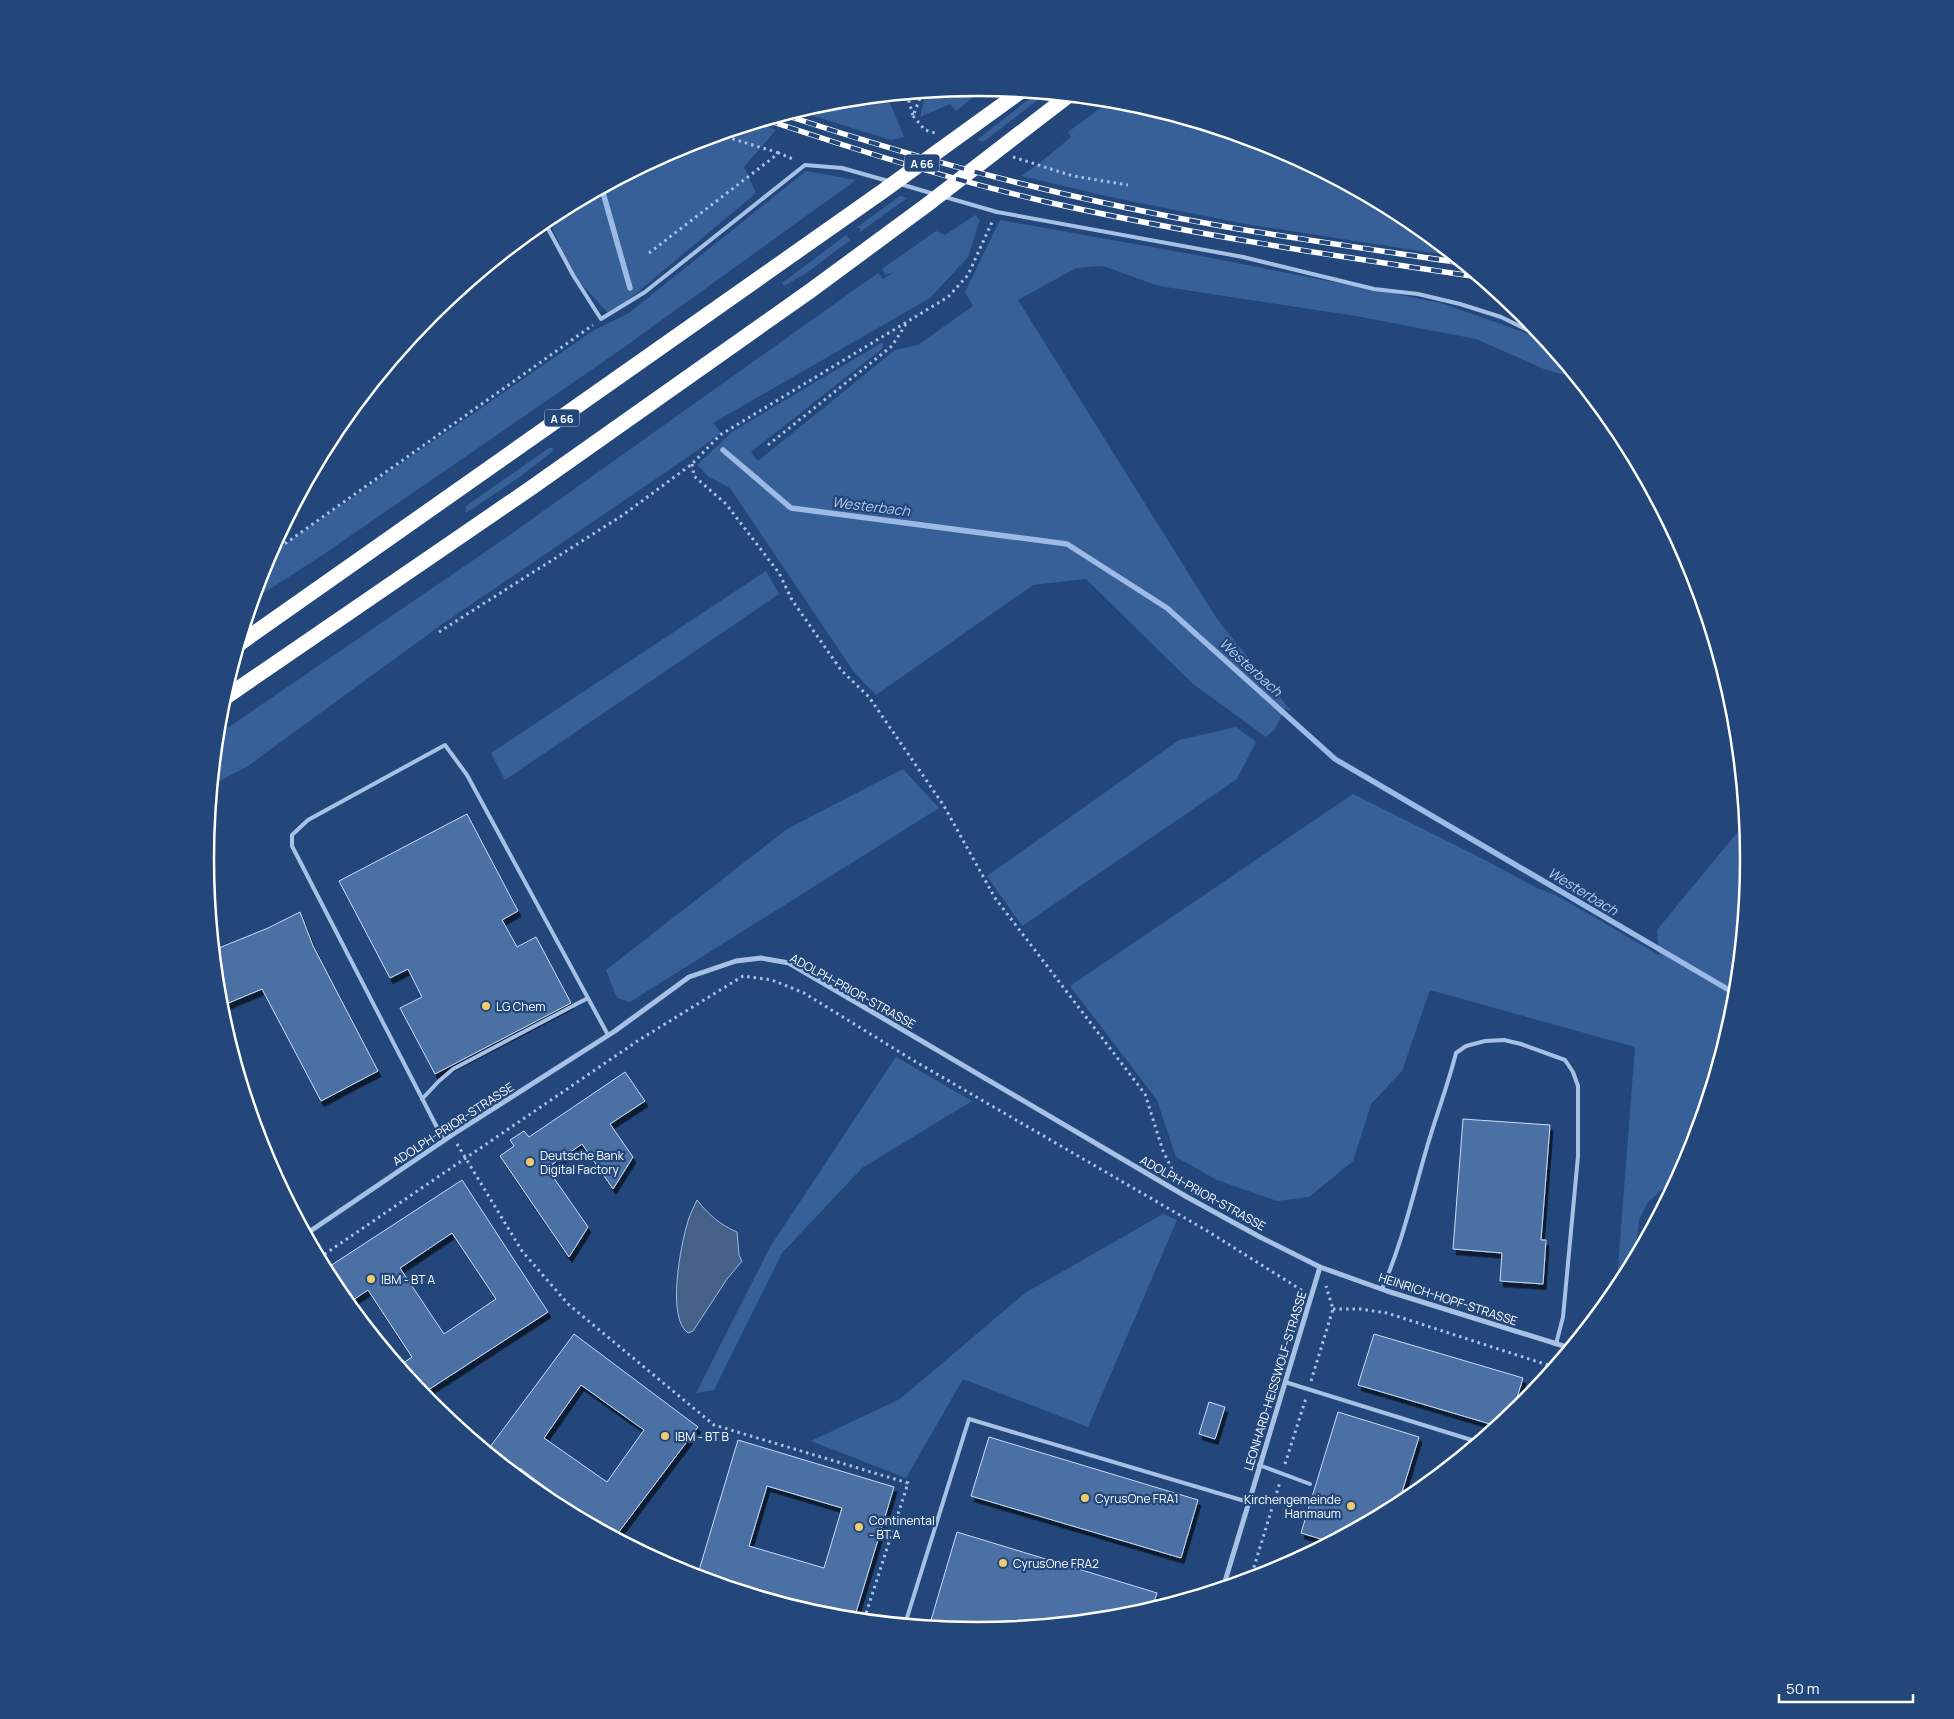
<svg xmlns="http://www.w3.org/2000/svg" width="1954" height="1719" viewBox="0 0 1954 1719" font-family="Manrope,sans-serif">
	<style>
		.green { fill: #376099 }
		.water { fill: #466187; stroke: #9bbbe6 }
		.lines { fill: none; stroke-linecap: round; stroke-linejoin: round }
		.stream { stroke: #9bbbe6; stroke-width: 5.5 }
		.building { fill: #4b70a4; stroke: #c9dbf4; fill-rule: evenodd; filter: url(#shadow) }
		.path { stroke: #a7c1e5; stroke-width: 3; stroke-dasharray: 2.5 4; stroke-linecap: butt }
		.lane { stroke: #a7c1e5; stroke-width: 4 }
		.street { stroke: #a7c1e5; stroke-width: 5 }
		.highway { stroke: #fff; stroke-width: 15 }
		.rail-casing { stroke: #fff; stroke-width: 5.5 }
		.rail { stroke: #23477b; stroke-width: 4; stroke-dasharray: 11; stroke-linecap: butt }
		.poi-dot { fill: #f0cd6a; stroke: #23477b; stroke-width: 2 }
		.labels { text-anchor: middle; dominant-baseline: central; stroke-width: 4.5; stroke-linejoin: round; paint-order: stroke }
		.shield { fill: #23477b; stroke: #bdc8d7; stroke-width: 1 }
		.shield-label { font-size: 11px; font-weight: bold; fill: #fff }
		.street-label { font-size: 12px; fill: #fff; stroke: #23477b }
		.poi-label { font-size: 12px; fill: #fff; stroke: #23477b; text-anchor: start }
		.water-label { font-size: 14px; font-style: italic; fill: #b2cbed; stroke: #23477b }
		.rim { fill: none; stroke: #fff; stroke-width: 2.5 }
	</style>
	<defs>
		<filter id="shadow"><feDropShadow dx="3" dy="5.5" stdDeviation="0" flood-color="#0009"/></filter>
	</defs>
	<rect width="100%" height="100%" fill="#23477b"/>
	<path class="green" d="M977 88H985L956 111 950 104 920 117 926 93Z
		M1037 93 1046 94 983 142 977 140Z
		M887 96 904 137 891 140 797 111 827 102Z
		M1110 101 1128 102 1273 146 1406 218 1452 256 1245 224 1115 198 1021 176 1042 161 1071 137 1068 132Z
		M758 123 776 130 744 167 756 193 621 306 608 313 573 275 548 218 682 146Z
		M806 171 856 180 616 353 321 556 253 600 264 564 269 555 594 330 629 313Z
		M900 196 907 198 860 232V228H856Z
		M975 215 980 220 968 257 930 298 713 423 721 433 685 459 441 625 248 766 212 785 217 735 497 544 878 273 883 279 894 272 886 275 882 269 936 231 945 235Z
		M1000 220 1201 256 1441 303 1532 335 1550 347 1576 378 1544 369 1476 339 1356 316 1159 286 1103 266 1076 268 1018 300 1217 619 1291 711 1285 709 1275 729 1266 737 1193 684 1086 579 1033 585 876 695 854 672 730 488 709 477 697 465 732 432 883 342V348L751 452 758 461 895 350 918 345 973 306 965 292Z
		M846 235 850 240 808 272 784 286 782 283Z
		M549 448H552L553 451 521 476 466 513V506Z
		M766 571 779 594 505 780 491 753Z
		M1236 727 1256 742 1237 779 1022 926 987 876 1179 740Z
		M903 769 939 808 630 1002 617 998 606 970 787 829Z
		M1353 794 1479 857 1537 888 1556 895 1659 955 1657 930 1745 823 1749 860 1734 1010 1690 1155 1680 1174 1648 1202 1639 1220 1635 1258 1616 1293 1635 1047 1430 990 1402 1071 1371 1104 1353 1161 1309 1197 1277 1201 1217 1180 1176 1157 1157 1100 1070 986Z
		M896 1057 972 1101 862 1168 782 1253 714 1390 696 1393 770 1247Z
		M1163 1214 1177 1220 1088 1427 963 1379 906 1478 811 1441 900 1399 1025 1293Z"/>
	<path class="water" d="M697 1200C708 1214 720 1225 737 1232L739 1255 742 1261 727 1279 693 1331 688 1333C666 1318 681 1244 688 1221 690 1214 694 1207 697 1200Z"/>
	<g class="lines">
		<path class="stream" d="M602 189 630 288
			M723 450 791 508 1067 544 1167 608 1335 759 1729 990 1736 989"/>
	</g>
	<path class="building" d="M467 814 518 911 502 920 517 947 536 937 571 1003 435 1074 400 1008 422 997 408 969 390 978 339 881Z
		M300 912 313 946 378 1071 321 1101 262 989 219 1007 214 950 268 928Z
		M625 1072 645 1101 610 1124 633 1157 613 1189 582 1144 547 1168 588 1227 569 1257 500 1156 514 1146 510 1140 524 1131 529 1137Z
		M1463 1119 1550 1125 1541 1240H1546L1543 1284 1500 1281 1502 1253 1453 1249Z
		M462 1180 548 1312 422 1394 399 1366 412 1357 368 1290 350 1302 327 1268ZM452 1233 496 1299 444 1334 400 1268Z
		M574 1334 698 1427 615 1537 583 1520 585 1517 520 1468 516 1475 487 1451ZM581 1385 644 1430 607 1482 544 1438Z
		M1374 1334 1523 1378 1512 1414 1497 1426 1358 1385Z
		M1209 1402 1225 1407 1215 1439 1199 1434Z
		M1338 1412 1419 1437 1398 1505 1331 1542 1301 1533Z
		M989 1437 1198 1500 1181 1558 971 1496Z
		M738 1440 894 1487 854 1619 826 1617 811 1612 812 1606 738 1583 736 1589 697 1577ZM767 1486 842 1508 824 1568 749 1546Z
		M957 1532 1157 1593 1152 1609 1127 1617 977 1632 929 1627Z"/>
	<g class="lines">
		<path class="path" d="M907 94 913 116 922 93
			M913 116 925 130 935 133
			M720 135 779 153
			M1013 157 1073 176 1128 185
			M649 253 779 153 795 160
			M768 445 892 346 906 324
			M692 464 694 476 726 504 779 573 792 600 841 670 869 697 944 806 995 898 1145 1094 1163 1151 1176 1177
			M269 555 593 325
			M439 632 623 515 692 464 720 435 948 297 968 275 992 222
			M457 1144 522 1251 568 1304 714 1425 908 1483 864 1620
			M319 1258 639 1040 743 976 772 980 804 993 911 1059 1209 1232 1303 1291
			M1333 1309H1360L1387 1313 1554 1367
			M1311 1381 1333 1309 1326 1286
			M1285 1464 1306 1398
			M1250 1580 1280 1482"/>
		<path class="lane" d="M900 184 934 194
			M945 197 997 212 1243 257 1374 289 1418 294 1460 304 1501 317 1542 337
			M544 221 573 275 601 319 645 292 805 165 842 168 888 181
			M422 1099 439 1081 453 1069 588 998
			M444 1141 292 846V835L308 820 445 745 467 775 608 1035
			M1382 1289C1402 1244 1413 1195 1427 1147 1436 1116 1448 1085 1456 1053L1466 1046 1485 1041 1504 1040 1521 1044 1565 1060 1573 1072 1578 1086V1156L1563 1317 1556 1344
			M1285 1382 1478 1442
			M1259 1465 1310 1484
			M905 1624 969 1419 1248 1502"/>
		<path class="street" d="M306 1234 452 1135 615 1031 689 977 736 961 761 958 789 963 1187 1197 1260 1237 1320 1267 1387 1291 1570 1348
			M1223 1588 1320 1267"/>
		<path class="highway" d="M239 644 883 191 1020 92
			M223 699 531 488 810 291 928 204 1068 96"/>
		<g class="rail-casing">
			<path id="rail" d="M785 115C929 163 1077 201 1227 227 1305 240 1383 251 1462 263
				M767 120C859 151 952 180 1047 202 1190 234 1334 256 1479 277"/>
		</g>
		<use href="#rail" class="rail"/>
	</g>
	<g class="poi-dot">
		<circle cx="486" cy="1006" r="5"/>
		<circle cx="530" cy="1162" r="5"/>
		<circle cx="371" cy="1279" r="5"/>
		<circle cx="665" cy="1436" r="5"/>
		<circle cx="1085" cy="1498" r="5"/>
		<circle cx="1351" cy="1506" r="5"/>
		<circle cx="859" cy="1527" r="5"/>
		<circle cx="1003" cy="1563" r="5"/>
	</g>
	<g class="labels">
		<g class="shield">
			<rect x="904.5" y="154.5" width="35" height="17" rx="4"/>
			<rect x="544.5" y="409.5" width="35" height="17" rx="4"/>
		</g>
		<g class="shield-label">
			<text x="922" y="163">A 66</text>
			<text x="562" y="418">A 66</text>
		</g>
		<g class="street-label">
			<text transform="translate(853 991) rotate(29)">ADOLPH-PRIOR-STRASSE</text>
			<text transform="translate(453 1124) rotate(-33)">ADOLPH-PRIOR-STRASSE</text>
			<text transform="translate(1203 1193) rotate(29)">ADOLPH-PRIOR-STRASSE</text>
			<text transform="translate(1448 1299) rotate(18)">HEINRICH-HOPF-STRASSE</text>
			<text transform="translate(1275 1381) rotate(-73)">LEONHARD-HEISSWOLF-STRASSE</text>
		</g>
		<g class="poi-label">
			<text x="496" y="1006">LG Chem</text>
			<text x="540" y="1155">Deutsche Bank<tspan x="540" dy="14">Digital Factory</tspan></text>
			<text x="381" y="1279">IBM - BT A</text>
			<text x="675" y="1436">IBM - BT B</text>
			<text x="1095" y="1498">CyrusOne FRA1</text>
			<text x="1341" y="1499" text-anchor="end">Kirchengemeinde<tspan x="1341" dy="14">Hanmaum</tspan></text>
			<text x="869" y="1520">Continental<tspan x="869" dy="14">- BT A</tspan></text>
			<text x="1013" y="1563">CyrusOne FRA2</text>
		</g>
		<g class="water-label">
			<text transform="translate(871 506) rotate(7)">Westerbach</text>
			<text transform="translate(1251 667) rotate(42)">Westerbach</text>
			<text transform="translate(1583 891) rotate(31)">Westerbach</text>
		</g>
	</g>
	<path d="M0 0H1954V1719H0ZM214 859a763 763 0 1 1 1526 0a763 763 0 1 1-1526 0Z" fill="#23477b" fill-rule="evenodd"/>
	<path class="rim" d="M214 859a763 763 0 1 1 1526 0a763 763 0 1 1-1526 0Z"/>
	<path d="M1779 1694v8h134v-8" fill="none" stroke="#ffffff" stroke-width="2.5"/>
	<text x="1786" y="1694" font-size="15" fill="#ffffff" stroke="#23477b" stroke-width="4" paint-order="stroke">50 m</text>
</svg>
